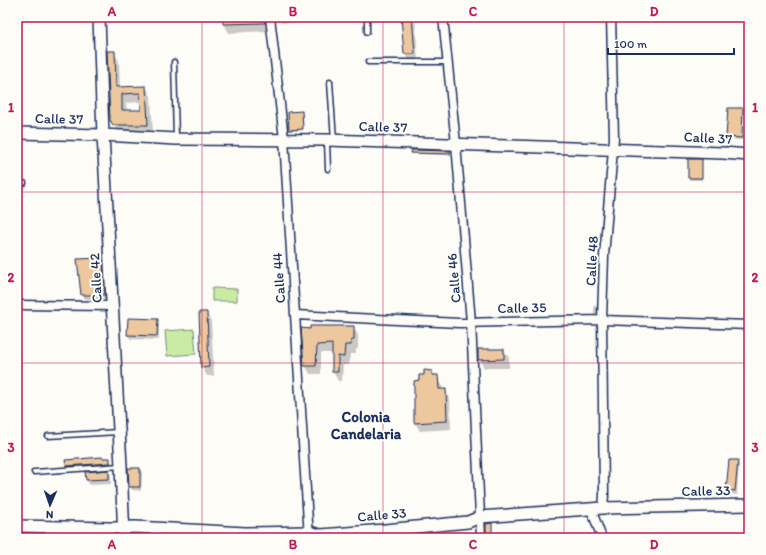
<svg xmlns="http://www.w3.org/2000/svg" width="766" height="555" viewBox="0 0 766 555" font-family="Itim,sans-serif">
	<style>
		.built { fill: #f8ecdc }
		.green { fill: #caeba3; stroke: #728d80 }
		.shadow { fill: #0003; fill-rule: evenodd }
		.building { fill: #edc79d; stroke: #1b2f5e; fill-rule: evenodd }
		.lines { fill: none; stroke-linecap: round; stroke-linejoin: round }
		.lane-casing { stroke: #1b2f5e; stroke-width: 7 }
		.street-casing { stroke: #1b2f5e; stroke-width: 11 }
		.secondary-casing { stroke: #1b2f5e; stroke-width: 14 }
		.lane { stroke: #fdfcf7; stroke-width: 4 }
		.street { stroke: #fdfcf7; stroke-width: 8 }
		.secondary { stroke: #fdfcf7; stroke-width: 11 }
		.grid { fill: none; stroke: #c2185b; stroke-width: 1; stroke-opacity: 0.55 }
		.labels { text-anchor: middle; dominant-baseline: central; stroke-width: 4; stroke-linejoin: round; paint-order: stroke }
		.street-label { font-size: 14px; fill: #1b2f5e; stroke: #fdfcf7 }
		.neighbourhood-label { font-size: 15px; font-weight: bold; fill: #1b2f5e; stroke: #fdfcf7 }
		.neatline { fill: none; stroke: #c2185b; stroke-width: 1.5 }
		.grid-label { font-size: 13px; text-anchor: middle; font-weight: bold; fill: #c2185b }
	</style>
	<rect width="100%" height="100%" fill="#fdfcf7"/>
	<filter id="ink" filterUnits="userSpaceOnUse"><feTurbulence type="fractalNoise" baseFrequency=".025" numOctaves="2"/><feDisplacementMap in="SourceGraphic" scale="8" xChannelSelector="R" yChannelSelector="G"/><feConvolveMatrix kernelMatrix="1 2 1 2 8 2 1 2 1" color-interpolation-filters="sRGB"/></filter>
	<g filter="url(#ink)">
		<path class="built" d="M746 72 749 73V146L743 145 746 113Z"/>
		<path class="green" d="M212 288 237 289V301H212Z
			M194 329 196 354 167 356 165 331Z"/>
		<path class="shadow" d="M17 17H28V18H17Z
			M223 17H267V31L229 33 224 24Z
			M280 17H294V22L282 23 280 21Z
			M402 17H415L418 60H409L405 54Z
			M114 52 119 61 120 88 146 87 151 96 153 134 119 133 110 120ZM142 102V111H127L126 103Z
			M729 109H743L744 111 742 140 728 139 727 137Z
			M301 112 302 114 303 130 291 131 290 129Z
			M449 152 450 155 413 154 412 153Z
			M701 160 702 162V180H690L689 178Z
			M102 259 104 263 106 299H84L82 295Z
			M594 305 596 306 599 310V318L596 319 594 314Z
			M206 313 211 321 214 376H207L202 367Z
			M157 320 159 324V340L130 339 128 335Z
			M353 327 358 335V349H356V354H350L349 365H343L342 381H338L333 372V353H321V374H310L305 365 302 329Z
			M504 350 509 358V368H484L479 359Z
			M431 372 434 376H437L442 385V390H445L450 399 451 429 420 431 415 423 420 381Z
			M109 459 112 463V467L69 470 67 466 66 461Z
			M730 461H737L739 465 737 495 730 494 727 490Z
			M139 469 142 473 141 491 132 490 130 486Z
			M109 471 111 476V484L89 485 87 480 86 473Z"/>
		<path class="building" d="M222 17H264L265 23 223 24Z
			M401 17H412L415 54H404Z
			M107 51H115L116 87 146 86 148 125H113L110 120ZM140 93 141 110H122V94Z
			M728 108H743L742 138 726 137Z
			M302 111 303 129 289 130 288 112Z
			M412 150 450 151V154L411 153Z
			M688 159H702V178H688Z
			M103 258 105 295H81L77 259Z
			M199 312H207L209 367 201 368Z
			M128 318 158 319 157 336 127 335Z
			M310 326H354V340H351V345H345L344 357 338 356V372H332V344L317 345 316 366H304L301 328 310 329Z
			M478 349H504V359L478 360Z
			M424 370 432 371V375H438L439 389H446L447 421 414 423V381L419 380V375H424Z
			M102 457V458H110V463L66 466 65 460Z
			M729 460H738L735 491 726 490Z
			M128 468H140V487H129Z
			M109 470V479L86 480 85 472Z
			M492 523V533H486V524Z"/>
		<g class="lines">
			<g class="lane-casing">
				<path id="lane" d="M367 17V32
					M174 62 176 138
					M368 62H447
					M330 82 334 140
					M327 141 328 169
					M17 183H24
					M48 436 119 432
					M34 472 121 466"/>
			</g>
			<g class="street-casing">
				<path id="street" d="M270 17 284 139 309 538
					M443 17 456 144 471 322 481 538
					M17 305 113 306
					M295 315 459 323 602 320 749 325
					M603 508 604 495 602 320 604 256 614 138 611 17
					M591 509 602 538"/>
			</g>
			<g class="secondary-casing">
				<path id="secondary" d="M99 17 103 135 121 466 124 538
					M17 133 103 135 176 139 327 140 723 153 749 155
					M17 526 109 528 135 527 245 533 309 532 321 535 385 530 468 522 480 517 603 508 749 505"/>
			</g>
			<use href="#lane" class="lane"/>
			<use href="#street" class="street"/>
			<use href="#secondary" class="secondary"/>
		</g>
	</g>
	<path class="grid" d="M202 17V538M383 17V538M564 17V538M17 192H749M17 363H749"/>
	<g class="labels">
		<g class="street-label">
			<text transform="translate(59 119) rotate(1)">Calle 37</text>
			<text transform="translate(383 127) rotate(2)">Calle 37</text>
			<text transform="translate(708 138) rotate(3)">Calle 37</text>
			<text transform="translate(592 261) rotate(-87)">Calle 48</text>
			<text transform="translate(96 278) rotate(-93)">Calle 42</text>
			<text transform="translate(279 278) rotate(-94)">Calle 44</text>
			<text transform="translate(454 278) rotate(-95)">Calle 46</text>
			<text transform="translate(522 308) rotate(-1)">Calle 35</text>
			<text transform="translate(706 491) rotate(-1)">Calle 33</text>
			<text transform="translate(382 515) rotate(-5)">Calle 33</text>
		</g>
		<g class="neighbourhood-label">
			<text x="366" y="417">Colonia<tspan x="366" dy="17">Candelaria</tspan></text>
		</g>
	</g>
	<rect width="766" height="555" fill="none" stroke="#fdfcf7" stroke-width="44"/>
	<g transform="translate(50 505) rotate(182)" stroke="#fdfcf7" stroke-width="3" paint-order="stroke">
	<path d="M0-3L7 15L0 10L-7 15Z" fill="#1b2f5e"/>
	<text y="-6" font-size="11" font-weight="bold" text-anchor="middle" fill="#1b2f5e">N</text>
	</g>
	<path d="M608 48v6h126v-6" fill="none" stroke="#1b2f5e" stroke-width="2"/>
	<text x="614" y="48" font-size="12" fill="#1b2f5e" stroke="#fdfcf7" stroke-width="3" paint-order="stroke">100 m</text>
	<rect x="22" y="22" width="722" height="511" class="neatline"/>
	<g class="grid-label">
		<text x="112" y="16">A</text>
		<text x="293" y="16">B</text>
		<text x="473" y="16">C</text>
		<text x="654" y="16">D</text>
		<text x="11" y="112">1</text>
		<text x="755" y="112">1</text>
		<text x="11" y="282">2</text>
		<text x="755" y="282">2</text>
		<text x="11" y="452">3</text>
		<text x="755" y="452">3</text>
		<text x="112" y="549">A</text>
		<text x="293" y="549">B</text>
		<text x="473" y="549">C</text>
		<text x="654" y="549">D</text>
	</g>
</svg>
